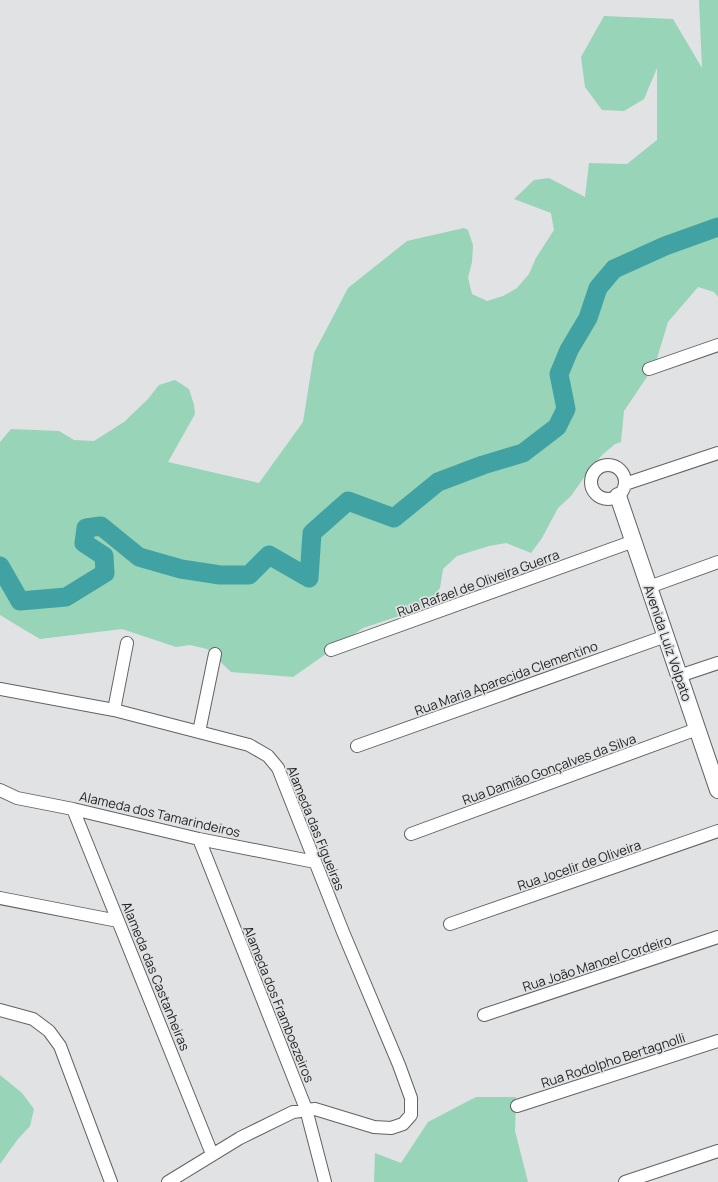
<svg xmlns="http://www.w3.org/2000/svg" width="718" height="1182" viewBox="0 0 718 1182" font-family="Manrope,sans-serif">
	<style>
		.green { fill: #97d4b8 }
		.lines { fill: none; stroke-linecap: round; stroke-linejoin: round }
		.river { stroke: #41a2a3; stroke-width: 19 }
		.street-casing { stroke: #606264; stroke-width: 14 }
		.secondary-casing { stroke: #606264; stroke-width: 18 }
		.street { stroke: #fff; stroke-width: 12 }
		.secondary { stroke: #fff; stroke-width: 16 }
		.labels { text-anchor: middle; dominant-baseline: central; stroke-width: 3.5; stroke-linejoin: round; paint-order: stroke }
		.street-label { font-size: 13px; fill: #202122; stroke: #e0e2e4 }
	</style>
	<rect width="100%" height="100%" fill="#e0e2e4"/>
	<path class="green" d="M699 0H718V297L714 292 698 287 668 322 655 365 624 411 621 442 615 444 602 455 590 469 571 496 558 508 542 538 531 553 506 543 489 546 457 556 443 569 440 588 429 603 420 609 363 628 293 677 231 672 207 649 190 645 176 647 122 629 40 639 23 629 0 615V442L11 429 59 431 74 440 94 441 124 422 148 399 159 385 175 380 189 389 194 405 195 414 168 462 259 483 303 422 314 353 348 288 407 241 464 228 468 230 473 245 472 262 468 278 472 294 487 301 503 296 517 288 529 274 536 258 554 230 551 213 514 199 534 180 549 178 585 197 589 163 627 164 657 140V68L644 99 624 111 602 110 585 87 581 57 604 16 673 19 702 68Z
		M0 1075 22 1093 34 1109 30 1126 18 1139 0 1164Z
		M476 1097H516L515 1131 528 1182H374L375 1153 401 1163 428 1122Z"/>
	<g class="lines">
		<path class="river" d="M0 566 20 601 66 597 105 573 104 556 84 543 86 528 101 526 139 557 181 569 220 575H249L269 555 309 578 312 533 348 501 394 518 438 482 483 465 523 453 557 427 566 409 559 374 569 350 588 318 598 288 614 269 665 246 718 227"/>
		<g class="street-casing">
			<path id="street" d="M649 369 718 345
				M591 482a17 17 0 1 1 34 0a17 17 0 1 1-34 0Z
				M625 484 718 453
				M649 587 718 562
				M331 650 634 541
				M679 676 718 663
				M0 689 114 710 249 745 268 756 278 768 343 932 399 1065 411 1098V1115L403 1124 391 1128 374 1127 315 1109 293 1112 240 1138 168 1182
				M114 710 127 643
				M199 732 215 654
				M357 746 666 636
				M0 790 17 798 73 809 199 839 315 862
				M73 809 212 1154
				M411 834 697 729
				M199 839 306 1109 325 1182
				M0 898 118 921
				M450 924 718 831
				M0 1010 33 1019 49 1031 60 1046 111 1182
				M484 1015 718 937
				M517 1106 718 1041
				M625 1182 718 1151"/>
		</g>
		<g class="secondary-casing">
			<path id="secondary" d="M618 496 718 790"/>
		</g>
		<use href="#street" class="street"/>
		<use href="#secondary" class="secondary"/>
	</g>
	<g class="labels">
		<g class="street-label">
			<text transform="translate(478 583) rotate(-20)">Rua Rafael de Oliveira Guerra</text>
			<text transform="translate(668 643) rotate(71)">Avenida Luiz Volpato</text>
			<text transform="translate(506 678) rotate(-20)">Rua Maria Aparecida Clementino</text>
			<text transform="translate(549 769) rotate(-20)">Rua Damião Gonçalves da Silva</text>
			<text transform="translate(160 814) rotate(13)">Alameda dos Tamarindeiros</text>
			<text transform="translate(316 828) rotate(68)">Alameda das Figueiras</text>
			<text transform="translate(579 865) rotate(-19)">Rua Jocelir de Oliveira</text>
			<text transform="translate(597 963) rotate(-18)">Rua João Manoel Cordeiro</text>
			<text transform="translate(156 976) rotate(68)">Alameda das Castanheiras</text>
			<text transform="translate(279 1004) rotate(68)">Alameda dos Framboezeiros</text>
			<text transform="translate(613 1060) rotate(-18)">Rua Rodolpho Bertagnolli</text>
		</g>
	</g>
</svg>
